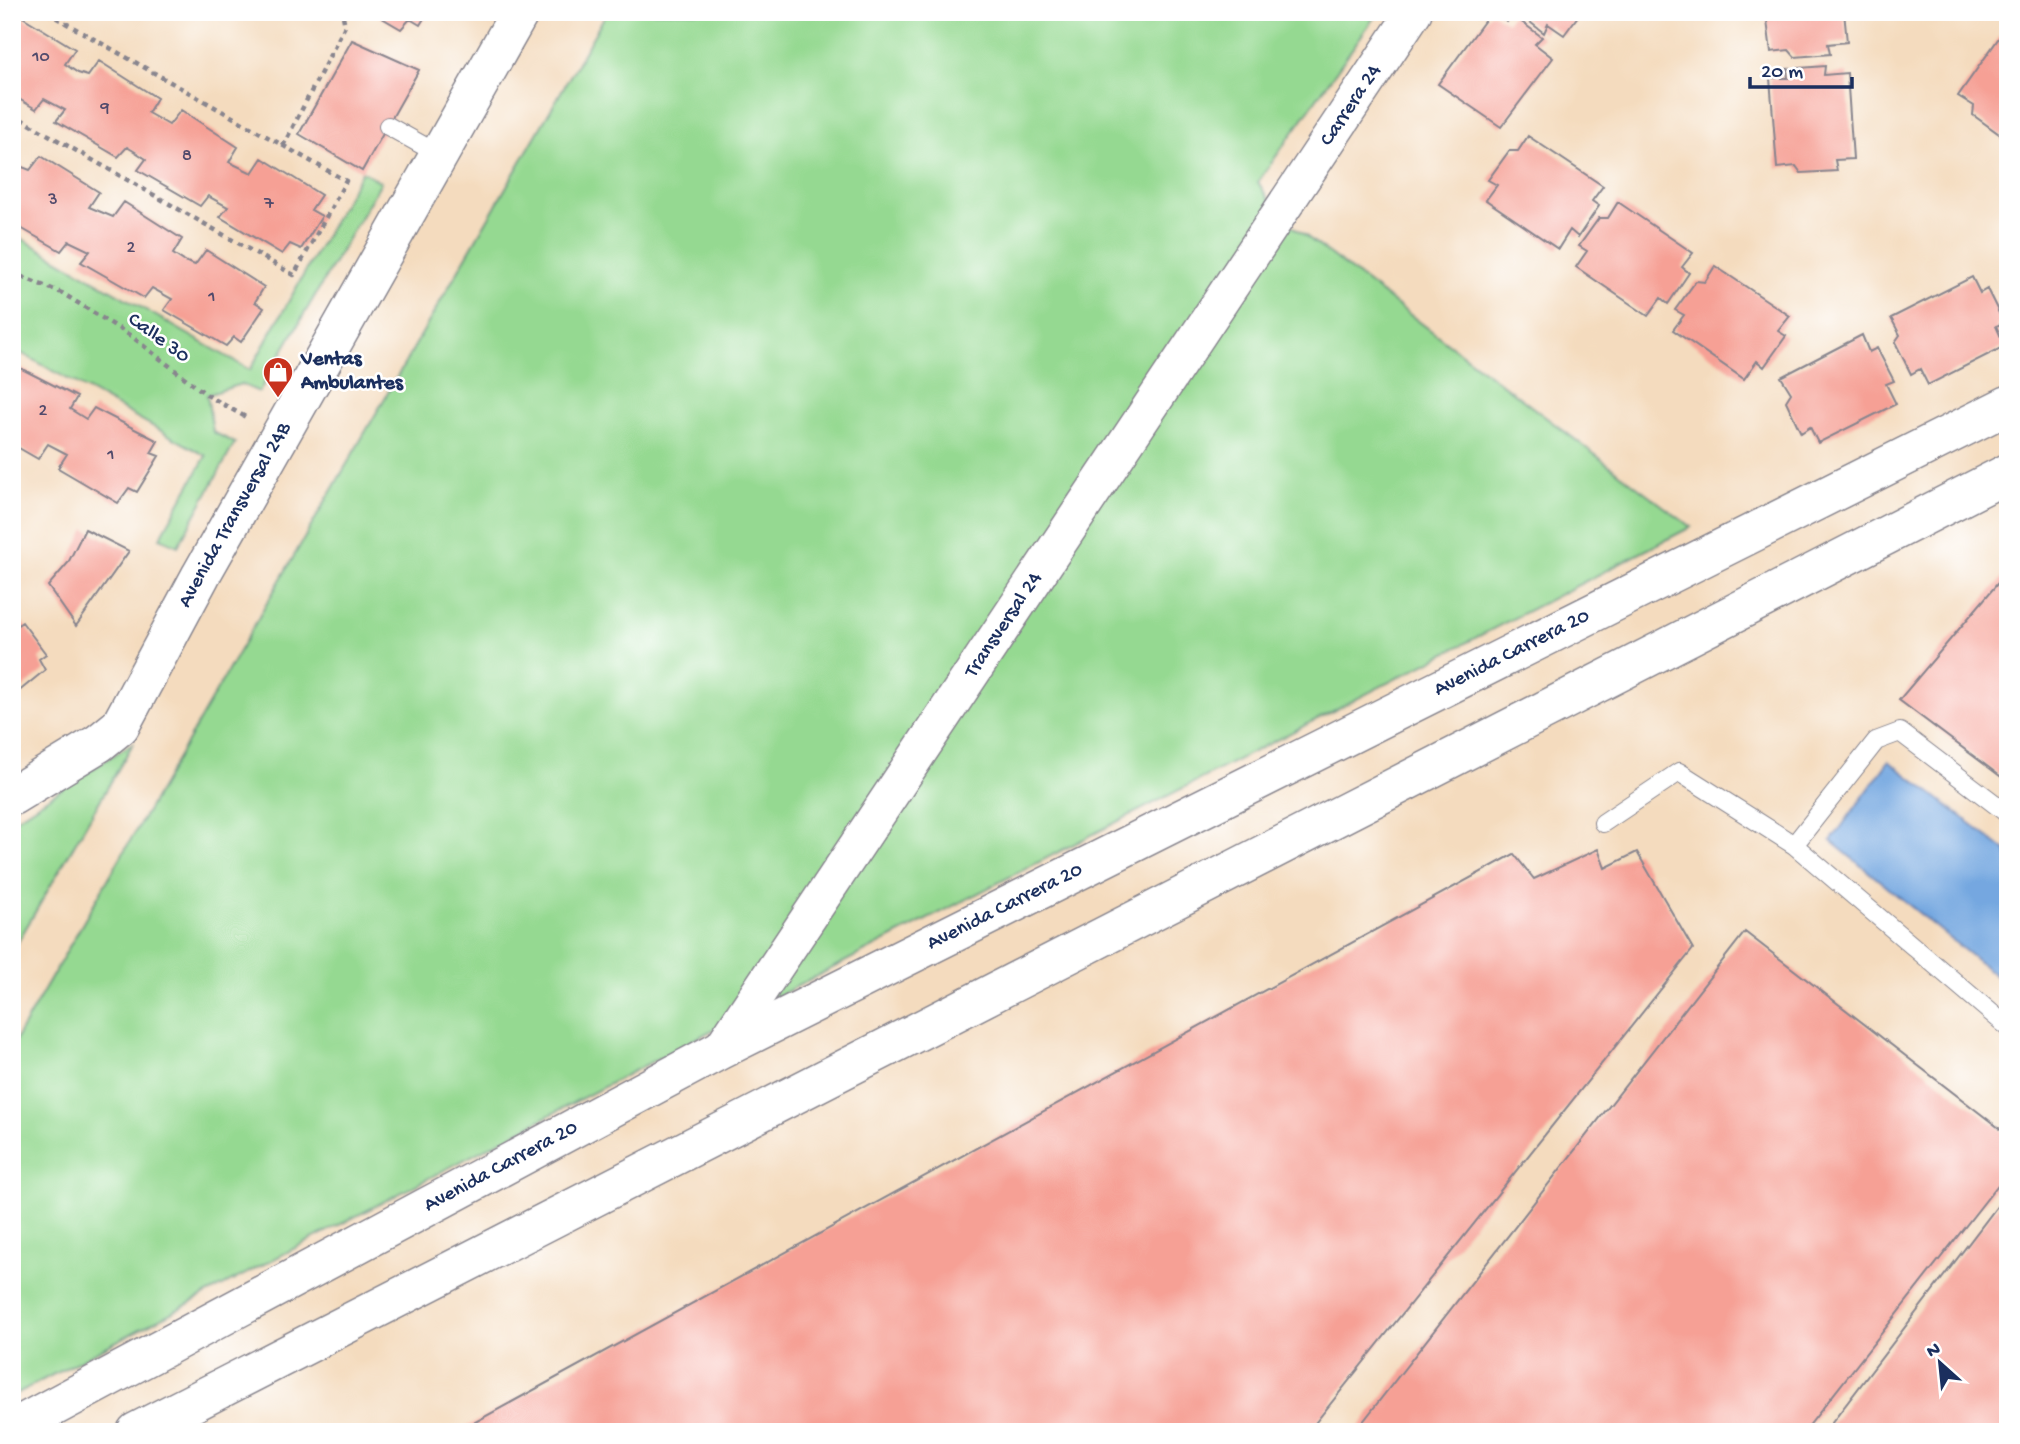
<svg xmlns="http://www.w3.org/2000/svg" width="2020" height="1444" viewBox="0 0 2020 1444" font-family="'Gochi Hand',sans-serif">
	<style>
		.green { fill: #95d991; stroke: #588478; stroke-width: 2 }
		.water { fill: #75a7e0; stroke: #486b9f; stroke-width: 2 }
		.building { fill: #f6a095 }
		.lines { fill: none; stroke-linecap: round; stroke-linejoin: round }
		.service-casing { stroke: #88858e; stroke-width: 20 }
		.minor-casing { stroke: #88858e; stroke-width: 38 }
		.tertiary-casing { stroke: #88858e; stroke-width: 41 }
		.path { stroke: #88858e; stroke-width: 4.5; stroke-dasharray: 5 5; stroke-linecap: butt }
		.service { stroke: #fff; stroke-width: 18 }
		.minor { stroke: #fff; stroke-width: 35 }
		.tertiary { stroke: #fff; stroke-width: 38 }
		.labels { text-anchor: middle; dominant-baseline: central; stroke-width: 5; stroke-linejoin: round; paint-order: stroke }
		.number-label { font-size: 18px; fill: #524b6c }
		.street-label { font-size: 21px; fill: #1b2f5e; stroke: #fff }
		.poi-label { font-size: 21px; font-weight: bold; fill: #1b2f5e; stroke: #fff; text-anchor: start }
	</style>
	<rect width="100%" height="100%" fill="#fff"/>
	<filter id="ink" filterUnits="userSpaceOnUse"><feTurbulence type="fractalNoise" baseFrequency=".0143" numOctaves="2"/><feDisplacementMap in="SourceGraphic" scale="14" xChannelSelector="R" yChannelSelector="G"/><feConvolveMatrix kernelMatrix="1 2 1 2 8 2 1 2 1" color-interpolation-filters="sRGB"/></filter>
	<filter id="wash" filterUnits="userSpaceOnUse"><feTurbulence type="fractalNoise" baseFrequency=".00686" numOctaves="4" result="noise"/><feDisplacementMap in="SourceGraphic" scale="28" xChannelSelector="R" yChannelSelector="G"/><feGaussianBlur stdDeviation="1.57" result="paint"/><feColorMatrix in="noise" values="0 0 0 0 0 0 0 0 0 0 0 0 0 0 0 0 0 1.4 0 .05"/><feComposite in="paint" operator="in"/></filter>
	<g filter="url(#wash)">
		<rect width="100%" height="100%" fill="#f4dbbe"/>
		<path class="green" d="M607 12H1378L1258 182 1278 215 1691 527 745 1013 12 1396V1046Z
			M362 171 381 182 259 392 241 384 207 395 213 432 235 443 178 546 160 538 206 456 12 348V233L250 370Z
			M134 742 12 952V821Z"/>
		<path class="water" d="M1889 761 2008 852V986L1831 841Z"/>
		<g id="blocks">
			<path class="building" d="M372 12H428L420 25 410 19 401 29Z
				M1491 12 1507 22 1512 15 1542 37 1535 44 1553 58 1501 127 1438 84Z
				M1517 12H1581L1564 35 1548 24 1544 33Z
				M1766 12H1844L1847 42 1828 44 1830 54 1795 57 1789 50 1771 52Z
				M16 13 75 49 65 64 78 73 88 76 99 61 157 98 148 113 169 125 181 110 238 147 229 162 252 173 262 158 321 195 311 210 322 216 301 249 290 244 282 254 220 217 228 207 208 196 200 206 138 170 146 159 137 153 127 147 118 157 56 121 65 110 44 99 36 109 12 95V18Z
				M2008 25V128L2002 136 1973 115 1974 106 1958 96Z
				M352 40 419 70 362 171 299 134Z
				M1825 66 1824 75 1847 73 1853 159 1835 160 1837 171 1801 173 1796 166 1777 168 1770 78H1788L1787 69Z
				M1528 136 1603 186 1592 201 1599 206 1578 237 1570 230 1558 249 1486 200 1497 185 1488 180 1509 151H1518Z
				M41 156 99 192 89 207 113 217 124 202 182 239 173 254 184 261 195 265 206 250 264 287 255 302 264 308 241 342 234 337 226 346 164 310 172 299 152 288 144 298 81 262 90 251 69 241 61 251 12 223V163L30 170Z
				M1618 202 1693 253 1682 267 1689 273 1668 304 1661 298 1648 316 1576 267 1587 251 1579 246 1599 218H1608Z
				M1715 266 1790 316 1778 331 1786 336 1764 367 1757 361 1744 379 1673 330 1684 315 1675 310 1696 281 1705 282Z
				M1972 277 1980 293 1987 289 2004 323 1996 326 2005 346 1928 385 1920 369 1911 374 1895 342 1900 335 1891 318Z
				M1862 335 1869 352 1877 348 1894 381 1886 384 1896 404 1818 443 1810 427 1801 433 1786 401 1791 393 1781 377Z
				M12 364 77 397 70 409 86 419 94 408 158 441 151 453 159 456 137 492 129 488 118 503 58 468 67 454 48 444 38 459 12 444Z
				M85 529 129 551 76 626 48 586 68 563Z
				M2008 571V782L1899 700Z
				M22 622 46 654 39 659 45 670 12 697V629Z
				M1598 849 1605 868 1637 852 1693 949 1308 1432H457L1514 854 1534 879Z
				M1745 932 2008 1135V1172L1804 1432H1355Z
				M2008 1192V1432H1825Z"/>
		</g>
	</g>
	<g filter="url(#ink)">
		<use href="#blocks" fill-opacity="0" stroke="#88858e" stroke-width="2"/>
		<g class="lines">
			<g class="service-casing">
				<path id="service" d="M388 126 440 155
					M1603 823 1679 772 1794 845 2008 1027
					M1794 845 1876 741 1900 732 2008 814"/>
			</g>
			<g class="minor-casing">
				<g id="minor">
					<path id="s1" d="M720 1050 1414 12"/>
				</g>
			</g>
			<g class="tertiary-casing">
				<g id="tertiary">
					<path id="s2" d="M12 796 99 743 120 726 201 575 520 12"/>
					<path id="s3" d="M12 1429 720 1050 2008 405"/>
					<path d="M136 1432 2008 473"/>
				</g>
			</g>
			<path class="path" d="M12 114 294 275 346 181 46 12
				M283 146 345 26 343 16 336 12
				M12 273 62 293 131 336 207 395 249 419"/>
			<use href="#service" class="service"/>
			<use href="#minor" class="minor"/>
			<use href="#tertiary" class="tertiary"/>
		</g>
	</g>
	<defs>
		<g id="shop-pin" transform="scale(1.575)"><path d="M0 17L-7.5 6A9.5 9.5 0 1 1 7.5 6Z" fill="#c8321e" stroke="#fff"/><path d="M-5-2.5h2.3a2.7 3.5 0 0 1 5.4 0H5L5.5 6h-11ZM-1.5-2.5h3a1.5 2.3 0 0 0-3 0Z" fill="#fff"/></g>
	</defs>
	<g fill-rule="evenodd">
		<use href="#shop-pin" x="278" y="372"/>
	</g>
	<g class="labels">
		<g class="number-label">
			<text x="41" y="57">10</text>
			<text x="105" y="108">9</text>
			<text x="187" y="156">8</text>
			<text x="53" y="200">3</text>
			<text x="269" y="204">7</text>
			<text x="131" y="248">2</text>
			<text x="212" y="297">1</text>
			<text x="43" y="411">2</text>
			<text x="111" y="455">1</text>
		</g>
		<g class="street-label">
			<text stroke="none"><textPath href="#s1" startOffset="1136">Carrera 24</textPath></text>
			<text transform="translate(158 339) rotate(36)">Calle 30</text>
			<text stroke="none"><textPath href="#s2" startOffset="369">Avenida Transversal 24B</textPath></text>
			<text stroke="none"><textPath href="#s1" startOffset="511">Transversal 24</textPath></text>
			<text stroke="none"><textPath href="#s3" startOffset="1689">Avenida Carrera 20</textPath></text>
			<text stroke="none"><textPath href="#s3" startOffset="1122">Avenida Carrera 20</textPath></text>
			<text stroke="none"><textPath href="#s3" startOffset="555">Avenida Carrera 20</textPath></text>
		</g>
		<g class="poi-label">
			<text x="301" y="360">Ventas<tspan x="301" dy="24">Ambulantes</tspan></text>
		</g>
	</g>
	<rect width="2020" height="1444" fill="none" stroke="#fff" stroke-width="42"/>
	<g transform="translate(1940 1363) rotate(333)" stroke="#ffffff" stroke-width="5" paint-order="stroke">
	<path d="M0-5L12 26L0 18L-12 26Z" fill="#1b2f5e"/>
	<text y="-10" font-size="19" font-weight="bold" text-anchor="middle" fill="#1b2f5e">N</text>
	</g>
	<path d="M1750 77v10h102v-10" fill="none" stroke="#1b2f5e" stroke-width="3.5"/>
	<text x="1761" y="77" font-size="21" fill="#1b2f5e" stroke="#ffffff" stroke-width="5" paint-order="stroke">20 m</text>
</svg>
